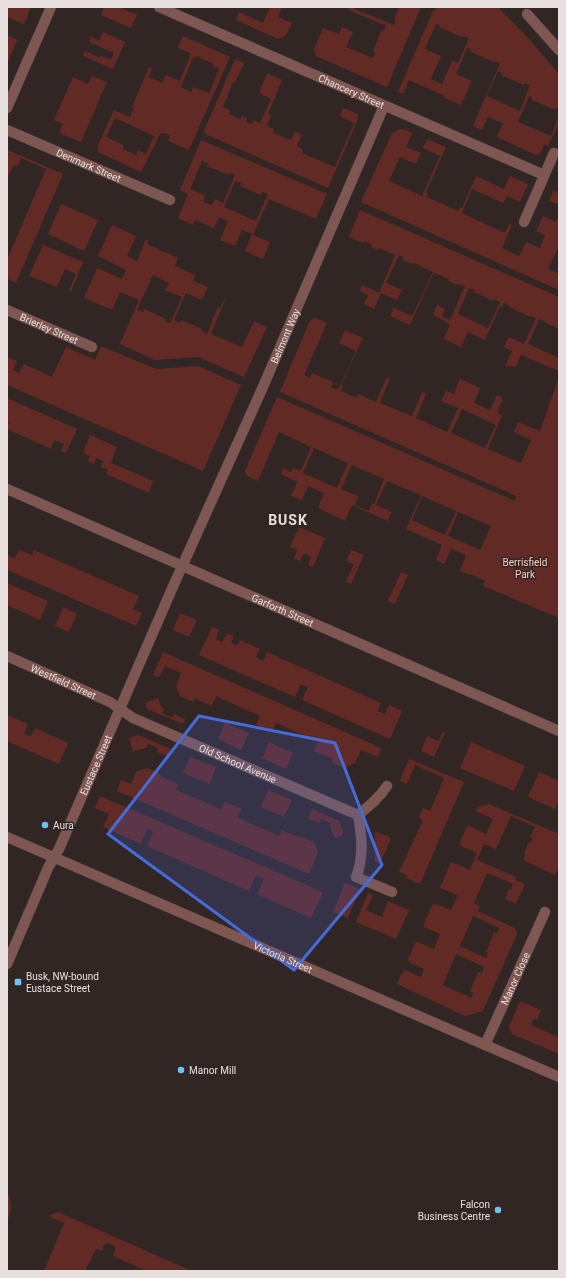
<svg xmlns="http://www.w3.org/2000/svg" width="566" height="1278" viewBox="0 0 566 1278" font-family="Roboto,sans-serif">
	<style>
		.green { fill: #622a25; fill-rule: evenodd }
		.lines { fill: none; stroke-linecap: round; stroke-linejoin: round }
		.minor-casing { stroke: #4f4443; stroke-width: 11 }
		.minor { stroke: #7f5752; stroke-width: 10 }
		.marked { fill: #466bd9; fill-opacity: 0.2; stroke: #466bd9; stroke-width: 3; stroke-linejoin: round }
		.poi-dot { fill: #6fc2f4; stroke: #322625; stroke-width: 1.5 }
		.labels { text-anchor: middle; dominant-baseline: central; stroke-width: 3; stroke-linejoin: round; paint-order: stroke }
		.street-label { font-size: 10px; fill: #e8e0de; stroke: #322625 }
		.park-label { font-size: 10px; fill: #fdc9c2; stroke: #322625 }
		.poi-label { font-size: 10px; fill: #e8e0de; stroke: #322625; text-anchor: start }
		.district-label { font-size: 14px; font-weight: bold; letter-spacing: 1px; fill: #e8e0de; stroke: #322625 }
	</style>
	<rect width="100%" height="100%" fill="#322625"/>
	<path class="green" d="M7 7H31L24 24 7 17Z
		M104 7H119L137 15 131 28 101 15Z
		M270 7H282L278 17 292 23 286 35 278 39 236 20 239 12 263 23Z
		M345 7H355L354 9 394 25 396 20 394 19 399 7H421L387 87 316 56 314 49 323 28 339 34 342 27 353 32 346 47 373 58 375 52 373 51 381 31H384L386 26 349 10V9Z
		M437 7H498L530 40 559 74V109L556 108 555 110 532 100V98L529 96 518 122 551 136 559 116V123L549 144 548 146 544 144 541 153 536 155 497 137 503 123 488 117 482 130 473 126 500 63 495 61 494 62 471 52V50L467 48 456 74 472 81 461 105 444 98 445 96 409 80 403 94 398 92 432 13ZM436 24 440 25 439 27 462 37 463 36 469 38 458 63 452 61 442 84 431 79 441 56 425 49ZM498 71 502 73 501 75 524 85 525 83 530 85 520 111 487 96Z
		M103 32 125 42 113 69 83 56 85 51 100 58 101 56 111 60 114 53 89 42 91 37 99 41Z
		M7 35 17 40 7 64Z
		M183 36 230 57 189 150 168 141 170 137 169 135 164 133 160 134 141 172 98 152V145L114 110 130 117 134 108 132 107 149 67 152 68 149 77 162 83 166 75 180 81 190 56 189 55 190 53 178 48ZM196 56 214 64 213 66 219 69 209 93 193 87 191 92 181 87 193 57 195 58ZM115 118 154 136 146 154 138 150 136 155 123 149 124 145 106 137Z
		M235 59 244 63 235 83 233 82 223 107 230 110 229 114 240 119 242 116 247 118 246 122 252 124 254 120 260 123 271 99 259 93 267 73 282 80 268 114 271 116 267 126 274 129 273 133 291 140 295 132 302 135 297 146 303 149 302 153 335 167 354 123 340 116 343 108 358 114V119L328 188 203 133Z
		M92 76 107 82 81 142 59 133 63 124 54 120 73 77 88 84Z
		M400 129 406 130 412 133 406 147 421 153 416 164 400 157 389 181 422 196 440 156 423 148 427 139 446 147 426 192 428 193 427 197 458 211 460 207 462 208 476 176 504 189 510 176 528 184 520 202 507 196 503 203 472 189 462 213 505 233 509 224 512 225 502 248 519 256 526 242 540 248 545 235 536 231 543 216 556 222 559 215V246L548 269 559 274V290L361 202 392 133Z
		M201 140 327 194 316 219 269 199 253 235 270 242 263 259 245 251 252 234 242 230 235 246 220 240 228 221 219 217 214 228 195 220 193 225 178 218 188 194 180 190ZM202 161 208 163 207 166 229 175 230 173 235 175 223 203 215 199 212 205 203 202 205 195 190 189ZM235 181 241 183 240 186 261 195 263 192 268 194 256 221 224 207Z
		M8 150 63 174 16 283 8 279 7 281V260L46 169 21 158 18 166 14 165 9 175 7 174V154Z
		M553 191 559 193V205L549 201Z
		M61 204 98 220 84 251 48 234Z
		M360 210 559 297V329L539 319 528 344 559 358V371L521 355 516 367 505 366 512 351 504 347 509 337 524 344 536 318 532 316 531 317 509 307 510 306 504 303 502 307 500 306 485 340 468 332 461 347 444 339 450 324 433 315 437 305 445 309 442 316 450 320 465 286 459 284 458 285 448 281 449 279 435 273 432 276 410 325 390 316 394 308 412 316 433 272 414 263 413 264 402 260 404 257 399 255 386 283 402 290 397 300 381 293 374 309 364 304 368 295 360 291 362 285 379 293 395 255 379 248 378 250 371 247V244L364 241 363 243 349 237ZM469 288 474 290V292L494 301V299L500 302 488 328 458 314Z
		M112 225 136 236 127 256 137 261 146 239 149 241 147 244 178 258 175 266 195 275 193 281 208 287 202 300 186 293 174 320 180 323 181 320 202 329V331L207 334 218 307 220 308 227 295 211 334 242 347 254 321 267 327 244 377 198 357 155 360 120 344 139 300 120 292 112 310 84 298 97 268 122 279 126 270 98 256ZM153 275 169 283 165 290 182 297 170 323 165 321 166 319 145 309 143 312 137 310Z
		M43 245 83 262 71 292 69 291 76 274 65 269 57 287 29 276Z
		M316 318 327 323 304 375 310 378 312 373 333 382 331 387 338 390 356 351 339 343 345 330 363 338 341 385 343 386 341 391 356 398 358 394 376 402 387 377 390 378 380 403 412 416 422 392 426 394 416 418 447 432 458 408 441 401 446 391 454 394 460 379 480 388 474 403 490 410 497 395 503 398 497 413 502 415 488 449 521 463 531 440 514 432 518 422 540 431 559 377V618L483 586 485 581 470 574 469 575 460 571 466 555 451 549 444 564 436 560 442 545 406 529 421 495 387 481 376 505 392 512 388 521 352 505 345 521 318 508 324 493 308 486 302 500 291 496 297 482 281 474 283 468 291 472 293 468 301 471 311 447 279 432 258 481 247 476 245 471 277 397 515 501 516 496 280 392 310 320ZM462 409 496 425 485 448 451 433ZM314 448 348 463 337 488 303 473ZM352 465 384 479 374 504 372 503 369 511 355 505 358 496 341 489ZM422 496 456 511 445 535 412 520ZM458 512 491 526 480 550 448 536Z
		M101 346 156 369 198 366 241 385 203 471 7 385V357L17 361 13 370 19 373 24 364 52 377 66 347 95 360Z
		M7 398 77 429 66 453 61 451 64 444 54 440 51 449 7 429 9 423 7 422Z
		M90 435 117 447 111 463 153 481 149 493 106 474 108 470 101 467 103 461 96 458 94 464 88 461 90 456 83 453Z
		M299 527 325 538 313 567 308 565 311 557 304 553 300 561 294 558 297 550 290 547Z
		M19 550 32 555 34 550 139 596 133 609 142 613 136 626 7 570V555L15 558Z
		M351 550 364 555 351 584 346 582 354 564 346 561Z
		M401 572 408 575 395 604 388 601Z
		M7 583 48 601 40 620 7 605Z
		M63 607 77 614 69 632 55 626Z
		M180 613 197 620 189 637 173 630Z
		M212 627 219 630 216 639 222 642 227 633 234 636 231 643 237 645 240 640 260 649 256 657 263 661 267 652 381 703 378 711 385 714 389 705 402 711 390 739 302 700 308 687 301 684 295 697 199 655Z
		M163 652 381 748 378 757 361 750 355 763 344 768 332 763 333 759 314 751 318 742 276 723 272 732 256 725 260 716 216 696 212 706 195 698 193 702 180 696 176 686 181 673 165 666 159 677 153 675Z
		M158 698 162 708 164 709 162 713 172 717 174 714 185 719 183 724 147 709 145 703Z
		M7 715 28 724 24 734 31 736 35 728 68 743 59 764 7 741Z
		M225 723 249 733 241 750 218 739Z
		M443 731 445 732 434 757 421 751 427 736 439 741Z
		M138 735 171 749 168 756 157 752 158 748 148 744 146 748 133 751 129 738Z
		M269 742 293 753 286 769 262 758Z
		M471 742 525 766 514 791 460 768Z
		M190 757 216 767 210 784 183 773Z
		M409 759 464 782 420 884 406 878 407 875 399 872 423 820 419 818 423 808 430 811 444 778 415 765 407 784 400 781Z
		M147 768 161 774 160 776 178 784 176 790 221 809 225 802 242 809 238 818 279 836 282 830 300 838 301 837 314 842 318 852 309 874 117 791 121 780 131 784 136 772Z
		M539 772 559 781V799L555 809 528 797Z
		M268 790 292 800 284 817 261 807Z
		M100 796 323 892 311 918 257 894 264 879 256 875 249 891 147 846 153 832 147 829 141 844 103 827 109 814 95 808Z
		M489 804 559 834V865L555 875 523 860 526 855 524 854 528 843H530L533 838 530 837 535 827 511 816 496 849 484 844 477 860 516 877 515 880 525 884 516 904 505 899 509 889H511L513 884 487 873 474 903 480 906 478 911 515 928 517 934 483 1011 465 1016 397 984 401 974 405 970 421 977 424 969 409 962 408 959 415 943 418 942 434 949 440 934 424 927V924L432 905 435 904 451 910 458 895 440 888 451 862 470 870 477 853 459 845 466 828 469 826 486 834 493 819 476 811 478 807ZM473 916 499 928 497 933 494 932 486 952 488 953 486 958 460 946ZM456 954 484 967 482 973 478 972 470 991 473 993 471 998 443 985Z
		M312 809 339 821 342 827 343 835 335 838 330 827 331 823 321 819 319 823 308 819Z
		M375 831 391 838 380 864 375 862Z
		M345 883 360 889 348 918 333 912Z
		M368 893 373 895 366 910 382 917 388 901 409 910 396 939 356 922Z
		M520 1001 541 1010 537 1020 534 1019 531 1025 558 1037 559 1035V1054L512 1034 509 1027Z
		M7 1192C13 1203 11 1212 7 1222Z
		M58 1212 192 1271H147L113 1256 115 1250V1246L108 1243 104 1245 102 1251 96 1249 85 1271H44L64 1223 48 1216Z"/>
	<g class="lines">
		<g class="minor-casing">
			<g id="minor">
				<path id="s1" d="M159 7 544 175"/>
				<path d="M527 14 559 50"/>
				<path d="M7 108 51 7"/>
				<path id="s2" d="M7 130 170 200"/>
				<path d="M524 222 554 153"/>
				<path id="s3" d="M7 310 92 347"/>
				<path id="s4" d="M7 489 559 731"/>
				<path id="s5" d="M7 656 110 702 133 718 358 815"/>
				<path d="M387 786C379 798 369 806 358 815 362 836 364 857 356 877L392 892"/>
				<path id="s6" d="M7 837 559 1077"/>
				<path id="s7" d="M7 964 48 868 59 849 171 591 262 389 384 106"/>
				<path id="s8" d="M485 1045 545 912"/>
			</g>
		</g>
		<use href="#minor" class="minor"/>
	</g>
	<path class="marked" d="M199 716 335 743 382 865 294 970 108 834Z"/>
	<g class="poi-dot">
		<circle cx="45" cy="825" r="4"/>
		<rect x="14" y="978" width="8" height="8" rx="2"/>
		<circle cx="181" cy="1070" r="4"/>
		<circle cx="498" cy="1210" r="4"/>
	</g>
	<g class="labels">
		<g class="street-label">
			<text stroke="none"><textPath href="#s1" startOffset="210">Chancery Street</textPath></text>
			<text stroke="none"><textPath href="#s2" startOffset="89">Denmark Street</textPath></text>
			<text stroke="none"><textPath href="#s3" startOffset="46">Brierley Street</textPath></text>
			<text stroke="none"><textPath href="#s7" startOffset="687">Belmont Way</textPath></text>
			<text stroke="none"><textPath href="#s4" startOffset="301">Garforth Street</textPath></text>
			<text stroke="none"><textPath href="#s5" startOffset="62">Westfield Street</textPath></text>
			<text stroke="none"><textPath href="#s5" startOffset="255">Old School Avenue</textPath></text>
			<text stroke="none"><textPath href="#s7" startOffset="218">Eustace Street</textPath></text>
			<text stroke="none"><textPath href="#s6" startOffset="301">Victoria Street</textPath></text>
			<text stroke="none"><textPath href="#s8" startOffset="73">Manor Close</textPath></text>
		</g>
		<g class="park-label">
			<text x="525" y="562">Berrisfield<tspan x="525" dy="12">Park</tspan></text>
		</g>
		<g class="poi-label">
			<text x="53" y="825">Aura</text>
			<text x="26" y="976">Busk, NW-bound<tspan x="26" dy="12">Eustace Street</tspan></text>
			<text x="189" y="1070">Manor Mill</text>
			<text x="490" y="1204" text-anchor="end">Falcon<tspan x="490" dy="12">Business Centre</tspan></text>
		</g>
		<g class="district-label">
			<text x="288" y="520">BUSK</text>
		</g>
	</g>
	<rect width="566" height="1278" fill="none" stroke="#e8e0de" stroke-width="16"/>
</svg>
